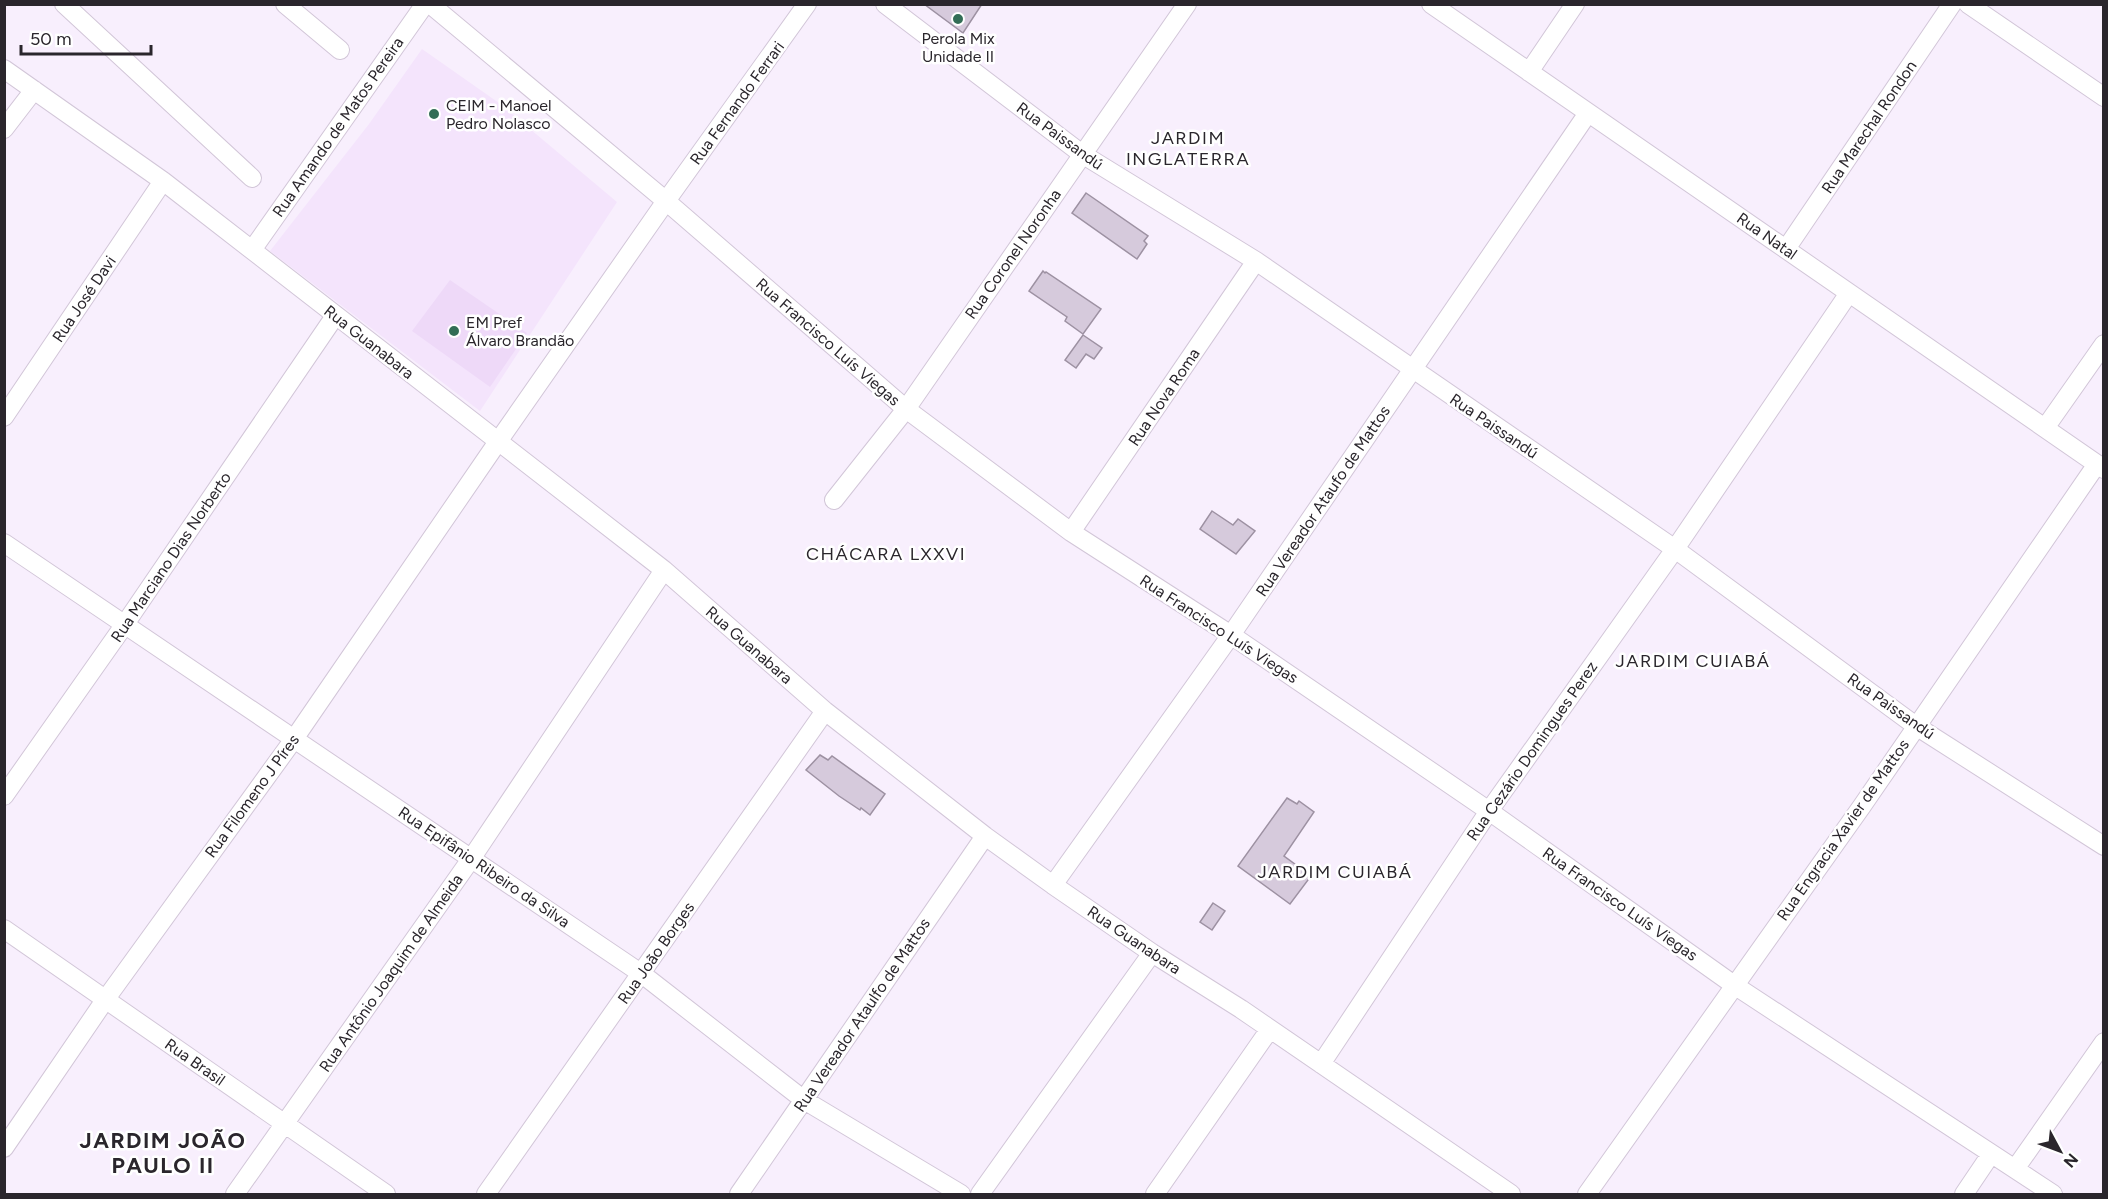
<svg xmlns="http://www.w3.org/2000/svg" width="2108" height="1199" viewBox="0 0 2108 1199" font-family="Figtree,sans-serif">
	<style>
		.built { fill: #f4e4fc }
		.green { fill: #eed9f8 }
		.building { fill: #d6cadc; stroke: #9d91a2; stroke-width: 1.5 }
		.lines { fill: none; stroke-linecap: round; stroke-linejoin: round }
		.minor-casing { stroke: #d2c6d8; stroke-width: 20 }
		.minor { stroke: #fff; stroke-width: 18 }
		.poi-dot { fill: #336d56; stroke: #fff; stroke-width: 2 }
		.labels { text-anchor: middle; dominant-baseline: central; stroke-width: 5; stroke-linejoin: round; paint-order: stroke }
		.poi-label { font-size: 16px; fill: #2a262c; stroke: #fff; text-anchor: start }
		.street-label { font-size: 16px; fill: #2a262c; stroke: #fff }
		.neighbourhood-label { font-size: 18px; letter-spacing: 1.5px; fill: #2a262c; stroke: #fff }
		.district-label { font-size: 22px; font-weight: bold; letter-spacing: 1.5px; fill: #2a262c; stroke: #fff }
	</style>
	<rect width="100%" height="100%" fill="#f8effd"/>
	<path class="built" d="M422 49 499 103 617 202 480 411 270 251 369 124Z"/>
	<path class="green" d="M450 280 527 333 490 387 412 331Z"/>
	<path class="building" d="M924 4H982L963 33Z
		M1086 193 1148 236 1144 241 1147 244 1137 259 1072 213Z
		M1043 271 1045 273 1046 272 1101 309 1083 334 1065 321 1067 317 1029 291Z
		M1083 335 1102 348 1094 359 1086 354 1076 368 1065 360Z
		M1212 511 1233 525 1238 519 1255 531 1236 554 1200 529Z
		M820 755 828 760 832 756 885 794 870 815 861 808 860 810 839 796 806 770Z
		M1287 798 1297 804 1299 801 1314 812 1284 856 1311 876 1290 904 1238 866Z
		M1213 903 1225 911 1212 930 1200 922Z"/>
	<g class="lines">
		<g class="minor-casing">
			<path id="minor" d="M64 4 252 178
				M285 4 340 50
				M430 4 666 201 906 409 1071 532 1231 635 1489 811 1734 985 2053 1194
				M885 4 1082 154 1256 261 1675 549 1916 726 2104 846
				M1431 4 2104 469
				M1968 4 2104 97
				M4 69 163 181 664 570 825 711 985 836 1053 885 1152 953 1241 1009 1511 1194
				M1529 72 1575 4
				M4 129 34 90
				M1786 249 1952 4
				M252 250 425 4
				M4 417 163 181
				M2045 428 2104 344
				M834 500 906 409 1187 4
				M1071 532 1256 261
				M4 543 642 974 804 1100 961 1194
				M4 796 125 624 335 316
				M1053 885 1231 635 1588 113
				M4 929 386 1194
				M1321 1064 1489 811 1675 549 1849 293
				M4 1148 105 1000 294 739 497 443 666 201 807 4
				M2015 1169 2104 1042
				M235 1194 471 859 664 570
				M486 1194 825 711
				M739 1194 985 836
				M980 1194 1152 953
				M1155 1194 1270 1029
				M1587 1194 1862 806 2097 464
				M1964 1194 1991 1154"/>
		</g>
		<use href="#minor" class="minor"/>
	</g>
	<g class="poi-dot">
		<circle cx="958" cy="19" r="6"/>
		<circle cx="434" cy="114" r="6"/>
		<circle cx="454" cy="331" r="6"/>
	</g>
	<g class="labels">
		<g class="poi-label">
			<text x="958" y="38" text-anchor="middle">Perola Mix<tspan x="958" dy="18">Unidade II</tspan></text>
			<text x="446" y="105">CEIM - Manoel<tspan x="446" dy="18">Pedro Nolasco</tspan></text>
			<text x="466" y="322">EM Pref<tspan x="466" dy="18">Álvaro Brandão</tspan></text>
		</g>
		<g class="street-label">
			<text transform="translate(737 103) rotate(-54)">Rua Fernando Ferrari</text>
			<text transform="translate(338 127) rotate(-55)">Rua Amando de Matos Pereira</text>
			<text transform="translate(1869 127) rotate(-56)">Rua Marechal Rondon</text>
			<text transform="translate(1060 136) rotate(36)">Rua Paissandú</text>
			<text transform="translate(1767 236) rotate(35)">Rua Natal</text>
			<text transform="translate(1013 254) rotate(-55)">Rua Coronel Noronha</text>
			<text transform="translate(84 299) rotate(-56)">Rua José Davi</text>
			<text transform="translate(369 342) rotate(38)">Rua Guanabara</text>
			<text transform="translate(828 342) rotate(41)">Rua Francisco Luís Viegas</text>
			<text transform="translate(1164 397) rotate(-56)">Rua Nova Roma</text>
			<text transform="translate(1494 426) rotate(34)">Rua Paissandú</text>
			<text transform="translate(1323 501) rotate(-56)">Rua Vereador Ataufo de Mattos</text>
			<text transform="translate(171 557) rotate(-56)">Rua Marciano Dias Norberto</text>
			<text transform="translate(1219 629) rotate(33)">Rua Francisco Luís Viegas</text>
			<text transform="translate(749 645) rotate(41)">Rua Guanabara</text>
			<text transform="translate(1891 706) rotate(35)">Rua Paissandú</text>
			<text transform="translate(1532 751) rotate(-55)">Rua Cezário Domingues Perez</text>
			<text transform="translate(252 796) rotate(-54)">Rua Filomeno J Píres</text>
			<text transform="translate(1843 830) rotate(-55)">Rua Engracia Xavier de Mattos</text>
			<text transform="translate(484 867) rotate(34)">Rua Epifânio Ribeiro da Silva</text>
			<text transform="translate(1620 904) rotate(35)">Rua Francisco Luís Viegas</text>
			<text transform="translate(1134 940) rotate(34)">Rua Guanabara</text>
			<text transform="translate(656 953) rotate(-55)">Rua João Borges</text>
			<text transform="translate(391 973) rotate(-55)">Rua Antônio Joaquim de Almeida</text>
			<text transform="translate(862 1015) rotate(-56)">Rua Vereador Ataulfo de Mattos</text>
			<text transform="translate(195 1062) rotate(35)">Rua Brasil</text>
		</g>
		<g class="neighbourhood-label">
			<text x="1188" y="138">JARDIM<tspan x="1188" dy="21">INGLATERRA</tspan></text>
			<text x="886" y="554">CHÁCARA LXXVI</text>
			<text x="1693" y="661">JARDIM CUIABÁ</text>
			<text x="1335" y="872">JARDIM CUIABÁ</text>
		</g>
		<g class="district-label">
			<text x="163" y="1140">JARDIM JOÃO<tspan x="163" dy="25">PAULO II</tspan></text>
		</g>
	</g>
	<rect width="2108" height="1199" fill="none" stroke="#2a262c" stroke-width="12"/>
	<g transform="translate(2060 1151) rotate(131)" stroke="#ffffff" stroke-width="4.5" paint-order="stroke">
	<path d="M0-4.5L10 22L0 15L-10 22Z" fill="#2a262c"/>
	<text y="-9" font-size="16" font-weight="bold" text-anchor="middle" fill="#2a262c">N</text>
	</g>
	<path d="M21 45v9h130v-9" fill="none" stroke="#2a262c" stroke-width="3"/>
	<text x="30" y="45" font-size="18" fill="#2a262c" stroke="#ffffff" stroke-width="4.5" paint-order="stroke">50 m</text>
</svg>
